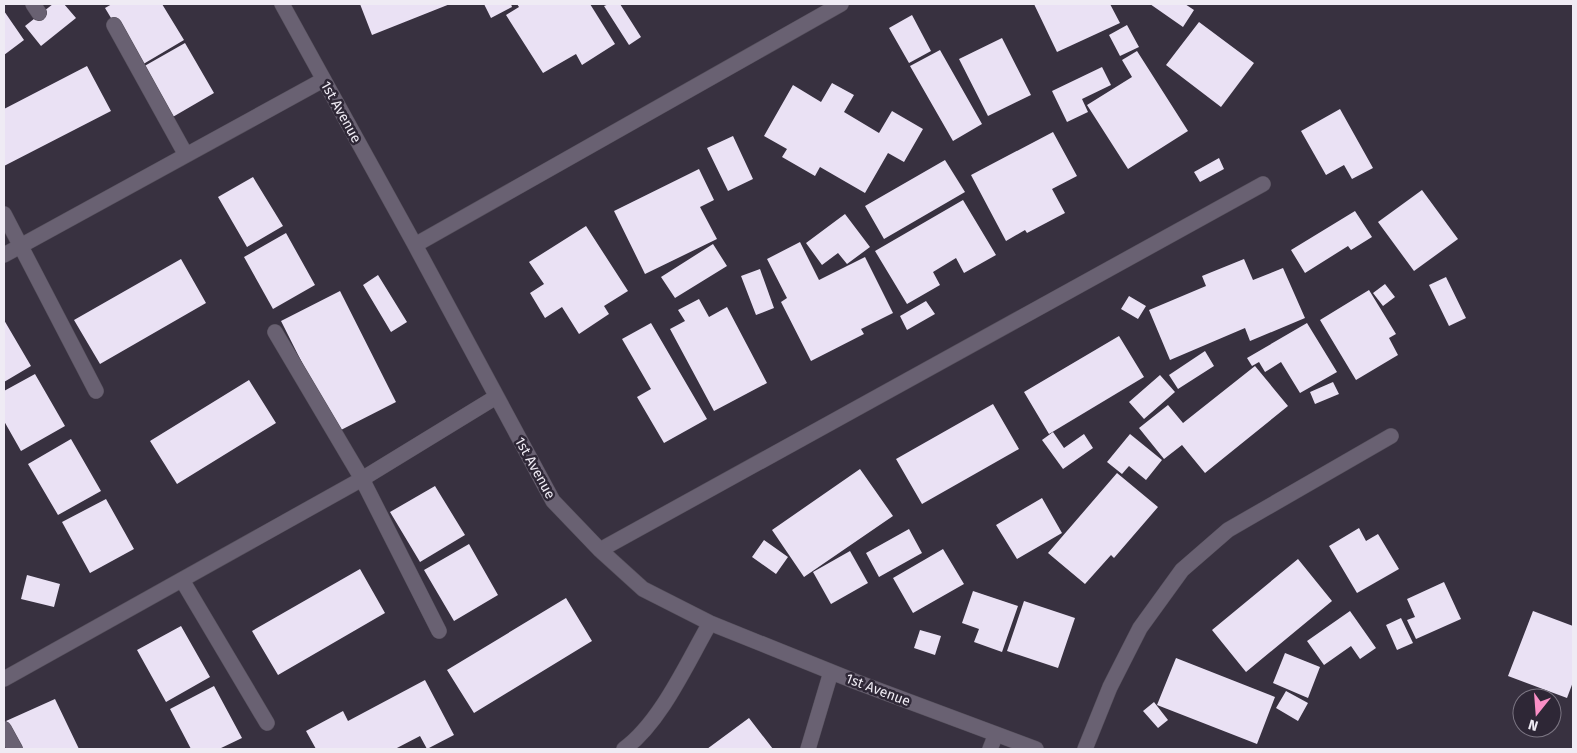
<svg xmlns="http://www.w3.org/2000/svg" width="1577" height="753" viewBox="0 0 1577 753" font-family="'Fira Sans',sans-serif">
	<style>
		.building { fill: #eae1f4 }
		.lines { fill: none; stroke-linecap: round; stroke-linejoin: round }
		.minor-casing { stroke: #56505c; stroke-width: 16 }
		.minor { stroke: #696172; stroke-width: 15 }
		.labels { text-anchor: middle; dominant-baseline: central; stroke-width: 5; stroke-linejoin: round; paint-order: stroke }
		.street-label { font-size: 14px; fill: #efebf4; stroke: #2e2736 }
	</style>
	<rect width="100%" height="100%" fill="#383140"/>
	<path class="building" d="M53 4H64L76 18 41 46 25 26Z
		M112 4H162L184 40 140 66 105 8Z
		M360 4H450L372 35Z
		M484 4H511L512 7 491 18Z
		M517 4H590L615 44 582 65 576 54 543 73 506 15 519 7Z
		M609 4H620L641 37 629 45 604 6Z
		M1034 4H1110L1120 23 1057 52Z
		M1150 4H1185L1194 10 1183 27Z
		M4 11 24 40 4 55Z
		M912 15 931 51 909 63 889 28Z
		M1199 22 1254 63 1221 107 1166 65Z
		M1127 25 1139 47 1120 56 1109 35Z
		M1002 38 1031 95 988 116 959 59Z
		M185 43 214 93 171 118 141 68Z
		M940 50 982 124 953 141 910 66Z
		M1137 51 1188 131 1128 169 1087 105 1132 77 1122 60Z
		M87 66 111 111 4 166V109Z
		M1102 67 1111 85 1082 99 1088 112 1067 122 1052 91Z
		M832 83 854 95 844 112 879 133 892 111 923 129 904 162 888 153 865 193 820 167 815 176 782 157 787 149 764 136 793 85 821 102Z
		M1340 109 1373 168 1352 179 1344 165 1326 175 1301 131Z
		M1053 132 1077 176 1052 189 1065 213 1027 233 1025 230 1006 241 971 175Z
		M733 136 753 179 728 191 707 148Z
		M1219 158 1224 169 1200 182 1194 172Z
		M945 160 965 192 884 239 865 206Z
		M699 169 714 200 700 207 717 239 645 274 614 211Z
		M253 177 283 226 247 247 218 197Z
		M1422 190 1458 239 1414 271 1378 222Z
		M963 200 996 255 964 273 956 258 933 272 940 285 907 304 875 251Z
		M1355 211 1372 237 1351 250 1348 246 1305 273 1291 250Z
		M845 214 870 247 847 264 838 253 822 265 806 243Z
		M586 226 628 291 604 306 609 314 579 334 562 307 545 318 530 293 544 284 529 262Z
		M286 233 315 285 273 309 244 257Z
		M800 242 819 280 865 257 893 313 861 329 864 334 811 361 781 302 787 298 767 259Z
		M713 244 727 266 675 298 661 277Z
		M181 259 206 303 100 364 74 320Z
		M1244 259 1253 280 1283 268 1305 318 1250 341 1245 328 1170 360 1149 310 1206 286 1202 276Z
		M760 269 774 308 756 315 741 276Z
		M378 275 407 322 391 332 363 285Z
		M1446 277 1466 318 1449 326 1429 285Z
		M1385 284 1395 297 1383 306 1373 293Z
		M1369 290 1396 334 1389 338 1398 355 1356 380 1320 320Z
		M340 291 396 402 337 432 281 321Z
		M1129 296 1146 306 1138 319 1121 309Z
		M699 299 709 317 727 307 767 383 714 411 670 329 685 321 678 310Z
		M926 301 935 314 907 330 900 316Z
		M4 320 31 366 4 382Z
		M651 323 707 419 664 443 637 397 651 389 622 339Z
		M1307 323 1337 372 1300 393 1281 362 1265 372 1259 362 1252 366 1247 358Z
		M1119 336 1144 377 1049 434 1024 392Z
		M1205 351 1214 366 1178 389 1169 375Z
		M1255 366 1288 406 1205 473 1182 445 1164 459 1139 428 1168 405 1183 423Z
		M35 374 65 426 21 451 4 421V391Z
		M1160 375 1175 392 1144 419 1129 402Z
		M249 380 276 423 177 484 150 441Z
		M1333 382 1339 394 1315 404 1310 392Z
		M993 404 1019 449 922 504 896 459Z
		M1053 432 1064 448 1084 434 1093 448 1063 469 1042 440Z
		M1130 434 1162 460 1146 480 1129 466 1122 474 1107 462Z
		M71 439 101 491 58 515 28 464Z
		M860 469 893 516 804 577 772 530Z
		M1117 473 1158 507 1114 558 1111 555 1085 584 1048 553Z
		M435 486 465 535 420 562 390 512Z
		M1042 498 1062 533 1017 559 996 525Z
		M106 499 134 549 90 573 62 522Z
		M1359 528 1366 541 1378 534 1399 569 1357 593 1329 546Z
		M909 529 922 553 879 577 866 553Z
		M764 540 788 557 776 574 752 557Z
		M469 544 498 595 454 621 424 570Z
		M943 549 964 584 913 613 893 578Z
		M850 551 868 583 831 604 813 572Z
		M1298 559 1332 601 1246 672 1212 630Z
		M360 569 385 613 278 675 252 631Z
		M27 575 60 584 54 607 21 599Z
		M1444 582 1461 619 1416 639 1407 620 1415 617 1407 599Z
		M973 591 1018 606 1002 652 974 642 979 629 962 623Z
		M566 598 592 641 474 713 447 670Z
		M1024 601 1075 618 1058 668 1007 651Z
		M1350 611 1376 648 1360 659 1351 646 1324 665 1307 641Z
		M1533 611 1573 626V682L1567 698 1508 676Z
		M1401 618 1413 643 1397 650 1386 625Z
		M181 626 210 677 166 702 137 650Z
		M920 630 941 636 935 655 914 648Z
		M1285 653 1320 667 1308 698 1273 683Z
		M1176 658 1275 697 1257 744 1157 705Z
		M425 680 454 735 427 749 420 736 395 749H316L306 731 343 711 348 721Z
		M214 686 242 738 219 749H191L170 709Z
		M1286 691 1308 703 1298 721 1276 708Z
		M55 699 79 749H20L6 721Z
		M1154 702 1168 720 1158 728 1143 711Z
		M749 718 773 749H707Z"/>
	<g class="lines">
		<g class="minor-casing">
			<path id="minor" d="M33 4 39 13
				M282 4 415 245 553 501 600 550 643 589 710 623 854 681 1036 749
				M114 25 186 155
				M4 214 96 391
				M415 245 841 4
				M4 255 323 80
				M275 332 362 479 439 631
				M600 550 1263 184
				M182 580 267 723
				M4 679 362 479 496 397
				M4 729 15 749
				M624 749C661 722 687 663 710 623
				M808 749 831 672
				M990 749 996 734
				M1085 749 1110 687 1140 628 1182 570 1228 530 1391 436"/>
		</g>
		<use href="#minor" class="minor"/>
	</g>
	<g class="labels">
		<g class="street-label">
			<text transform="translate(341 112) rotate(61)">1st Avenue</text>
			<text transform="translate(535 468) rotate(61)">1st Avenue</text>
			<text transform="translate(878 690) rotate(21)">1st Avenue</text>
		</g>
	</g>
	<rect width="1577" height="753" fill="none" stroke="#efebf4" stroke-width="10"/>
	<g transform="translate(1537 713) rotate(197)"><circle r="24" fill="#2e2736" stroke="#7b7582"/>
	<path d="M0-4L9 19L0 12L-9 19Z" fill="#fa8fc6"/>
	<text y="-8" font-size="14" font-weight="bold" text-anchor="middle" fill="#efebf4">N</text>
	</g>
</svg>
